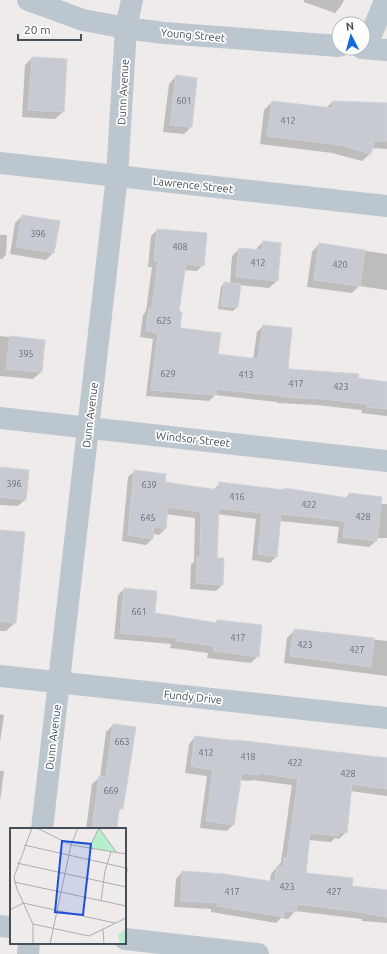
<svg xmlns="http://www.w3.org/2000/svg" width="387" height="954" viewBox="0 0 387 954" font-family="Ubuntu,sans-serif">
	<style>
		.shadow { fill: #0003 }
		.building { fill: #c8cad1; stroke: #cfd1d8 }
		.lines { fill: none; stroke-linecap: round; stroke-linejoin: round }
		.street { stroke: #bcc6cf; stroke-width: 22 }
		.labels { text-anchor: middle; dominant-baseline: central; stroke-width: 3.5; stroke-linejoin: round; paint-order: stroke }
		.number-label { font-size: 9px; fill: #656e77 }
		.street-label { font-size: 11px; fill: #444f59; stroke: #fff }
		.inset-road { fill: none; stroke: #abadb1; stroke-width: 1 }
		.view { fill: #1d4ed8; fill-opacity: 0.15; stroke: #1d4ed8; stroke-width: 2 }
		.inset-edge { fill: none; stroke: #444f59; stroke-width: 2 }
	</style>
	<rect width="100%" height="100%" fill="#efebeb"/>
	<path class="shadow" d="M304 0H344L341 6 335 13 304 2Z
		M32 58 63 112 55 119 22 117 25 65Z
		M176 76 196 79 191 127 184 134 163 132 169 84Z
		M272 102 326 108 332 102 387 104V149L371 148 370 154 362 161 332 153 260 144 264 110Z
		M22 216 53 253 46 260 10 254 15 223Z
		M157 230 203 265 197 271 184 270 177 312 179 329 217 355 253 359 257 332 263 326 287 370 387 383V416L361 413 362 410 316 405 277 403V402L215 395 209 401 146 396 153 339 140 337 143 315 146 311 152 267H148L151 236Z
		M0 235H7L6 255 2 259H0Z
		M263 242 277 281 269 288 239 285 237 307 233 311 218 309 221 287 224 283 230 284 232 256 239 249 255 250Z
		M319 244 387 254V290L359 286 352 293 307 287 312 252Z
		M0 336 44 341 41 372 33 379 0 376Z
		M0 468 26 499 18 506 0 505Z
		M135 471 164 483 213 490 219 484 282 491 284 489 345 498 349 494 380 504H387V538H376V541L369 547 337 543 339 527 280 521 276 557 270 563 252 560 256 519 217 514 216 559 222 585 216 591 190 589 191 564 194 562 195 518 166 514 165 529 159 535 153 534 152 539 146 545 122 541 128 477Z
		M0 549 15 623 6 631H0Z
		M124 589 154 614 215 623 218 621 258 656 251 663 207 658 208 653 170 648 171 644 114 639 118 595Z
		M294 631 387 641V676L284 663 287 638Z
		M0 714 4 715 0 742Z
		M113 725 122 808 118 812 116 829H86L92 784 100 777 106 732Z
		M195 737 387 758V796L350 791 346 832 339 839 335 838 331 842 308 840 305 874 351 887 387 891V923L362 921V919L295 911 288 919 281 918 276 923 211 912V909L174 907 176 879 182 872 270 882 271 874 281 862 292 785 252 780 251 781 240 780 233 825 227 831 200 828 207 776 185 773 189 744Z
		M0 771H4L0 801Z
		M125 867 128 868 125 887Z"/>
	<path class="building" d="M32 57 67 59 64 112 28 110Z
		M176 75 197 78 192 127 170 125Z
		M272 101 332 108V101L387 103V141H374L371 154 341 145 267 136Z
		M22 215 60 221 54 253 16 247Z
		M157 229 207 233 204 266 186 264 179 311 182 312 180 328 221 333 218 354 258 359 263 325 292 328 288 369 359 374 358 378 387 382V409L367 407V404L323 399 282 397V396L217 389 216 395 151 390 158 333 146 331 149 308H152L158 261H154Z
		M263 241 281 243 278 281 236 277 239 248 262 250Z
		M319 243 365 250 360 286 314 280Z
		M224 282 241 284 238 307 221 306Z
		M10 336 45 340 42 372 6 369Z
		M0 467 29 470 26 500 0 497Z
		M134 470 166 474 165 482 218 490 219 482 284 490V488L348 498 349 493 382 497 377 541 343 537 345 521 281 514 277 557 258 554 262 513 219 508 217 558H224L223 585 196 583 197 557H200L201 512 168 507 166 529 154 527 153 539 128 535Z
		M0 530 25 532 16 623 0 621Z
		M124 588 157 591 155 613 217 623V620L262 625 259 657 214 651V646L177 641V638L120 633Z
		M294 629 374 638 371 667 290 656Z
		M113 724 136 727 123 809 119 808 117 829H92L99 776 106 777Z
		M195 736 237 741V740L387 758V789L352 784 347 833 339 832V836L310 833 306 873 353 878 352 886 387 890V917L368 914V913L297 904 296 912 284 911V917L217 906V903L181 901 182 871 224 874 275 882 277 866 283 867 284 858H287L298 779 258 773V775L242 773 234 825 206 821 213 770 191 766Z"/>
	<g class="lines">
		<path class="street" d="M28 0 83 20 126 28 164 33 339 46
			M362 48 387 50
			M366 48 385 0
			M0 163 387 206
			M0 418 387 461
			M0 676 387 718
			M42 829 117 176 126 28 132 0
			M0 926 11 927
			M125 939 258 954
			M28 954 29 943"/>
	</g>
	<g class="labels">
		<g class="number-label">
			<text x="184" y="101">601</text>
			<text x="288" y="121">412</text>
			<text x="38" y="234">396</text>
			<text x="180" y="247">408</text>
			<text x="258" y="263">412</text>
			<text x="340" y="265">420</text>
			<text x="164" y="321">625</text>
			<text x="26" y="354">395</text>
			<text x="168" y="374">629</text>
			<text x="246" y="375">413</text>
			<text x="296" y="384">417</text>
			<text x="341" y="387">423</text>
			<text x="14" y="484">396</text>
			<text x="149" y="485">639</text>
			<text x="237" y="497">416</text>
			<text x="309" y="505">422</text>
			<text x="363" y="517">428</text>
			<text x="148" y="518">645</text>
			<text x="139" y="612">661</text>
			<text x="238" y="638">417</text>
			<text x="305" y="645">423</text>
			<text x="357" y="650">427</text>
			<text x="122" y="742">663</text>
			<text x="206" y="753">412</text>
			<text x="248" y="757">418</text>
			<text x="295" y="763">422</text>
			<text x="348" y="774">428</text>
			<text x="111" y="791">669</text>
			<text x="287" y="887">423</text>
			<text x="232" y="892">417</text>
			<text x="334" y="892">427</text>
		</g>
		<g class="street-label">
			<text transform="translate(193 35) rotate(5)">Young Street</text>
			<text transform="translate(123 92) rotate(-87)">Dunn Avenue</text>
			<text transform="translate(193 185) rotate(6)">Lawrence Street</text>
			<text transform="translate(90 415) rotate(-83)">Dunn Avenue</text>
			<text transform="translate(193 439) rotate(6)">Windsor Street</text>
			<text transform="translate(193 697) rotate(6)">Fundy Drive</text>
			<text transform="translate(53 737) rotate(-83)">Dunn Avenue</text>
		</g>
	</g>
	<g transform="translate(10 828)">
		<rect width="116" height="116" fill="#efebeb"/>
		<path d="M89 0 106 24 79 20ZM116 100V116H110L108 107Z" fill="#b7efcd"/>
		<path class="inset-road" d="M22 0 4 49 7 61 23 96V116M27 0 61 17 116 26M89 0 106 24M14 17 116 40M79 20 89 0M7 35 116 59M4 54 116 78M91 73 95 43 101 24M0 82 13 75 105 95M23 96 79 108 116 90M93 101 94 116M40 116 61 17 68 0"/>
		<path class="view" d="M52 13 81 16 73 87 45 84Z"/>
		<rect width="116" height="116" class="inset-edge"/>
	</g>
	<g transform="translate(351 36) rotate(354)"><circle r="19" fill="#ffffff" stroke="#b4b9bd"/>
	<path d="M0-3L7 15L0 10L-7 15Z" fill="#1369e1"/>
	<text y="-6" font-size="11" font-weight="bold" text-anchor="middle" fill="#444f59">N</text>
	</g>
	<path d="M18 34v6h63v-6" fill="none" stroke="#444f59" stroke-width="2"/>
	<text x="24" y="34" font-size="12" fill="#444f59" stroke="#ffffff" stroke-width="3" paint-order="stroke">20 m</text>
</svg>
